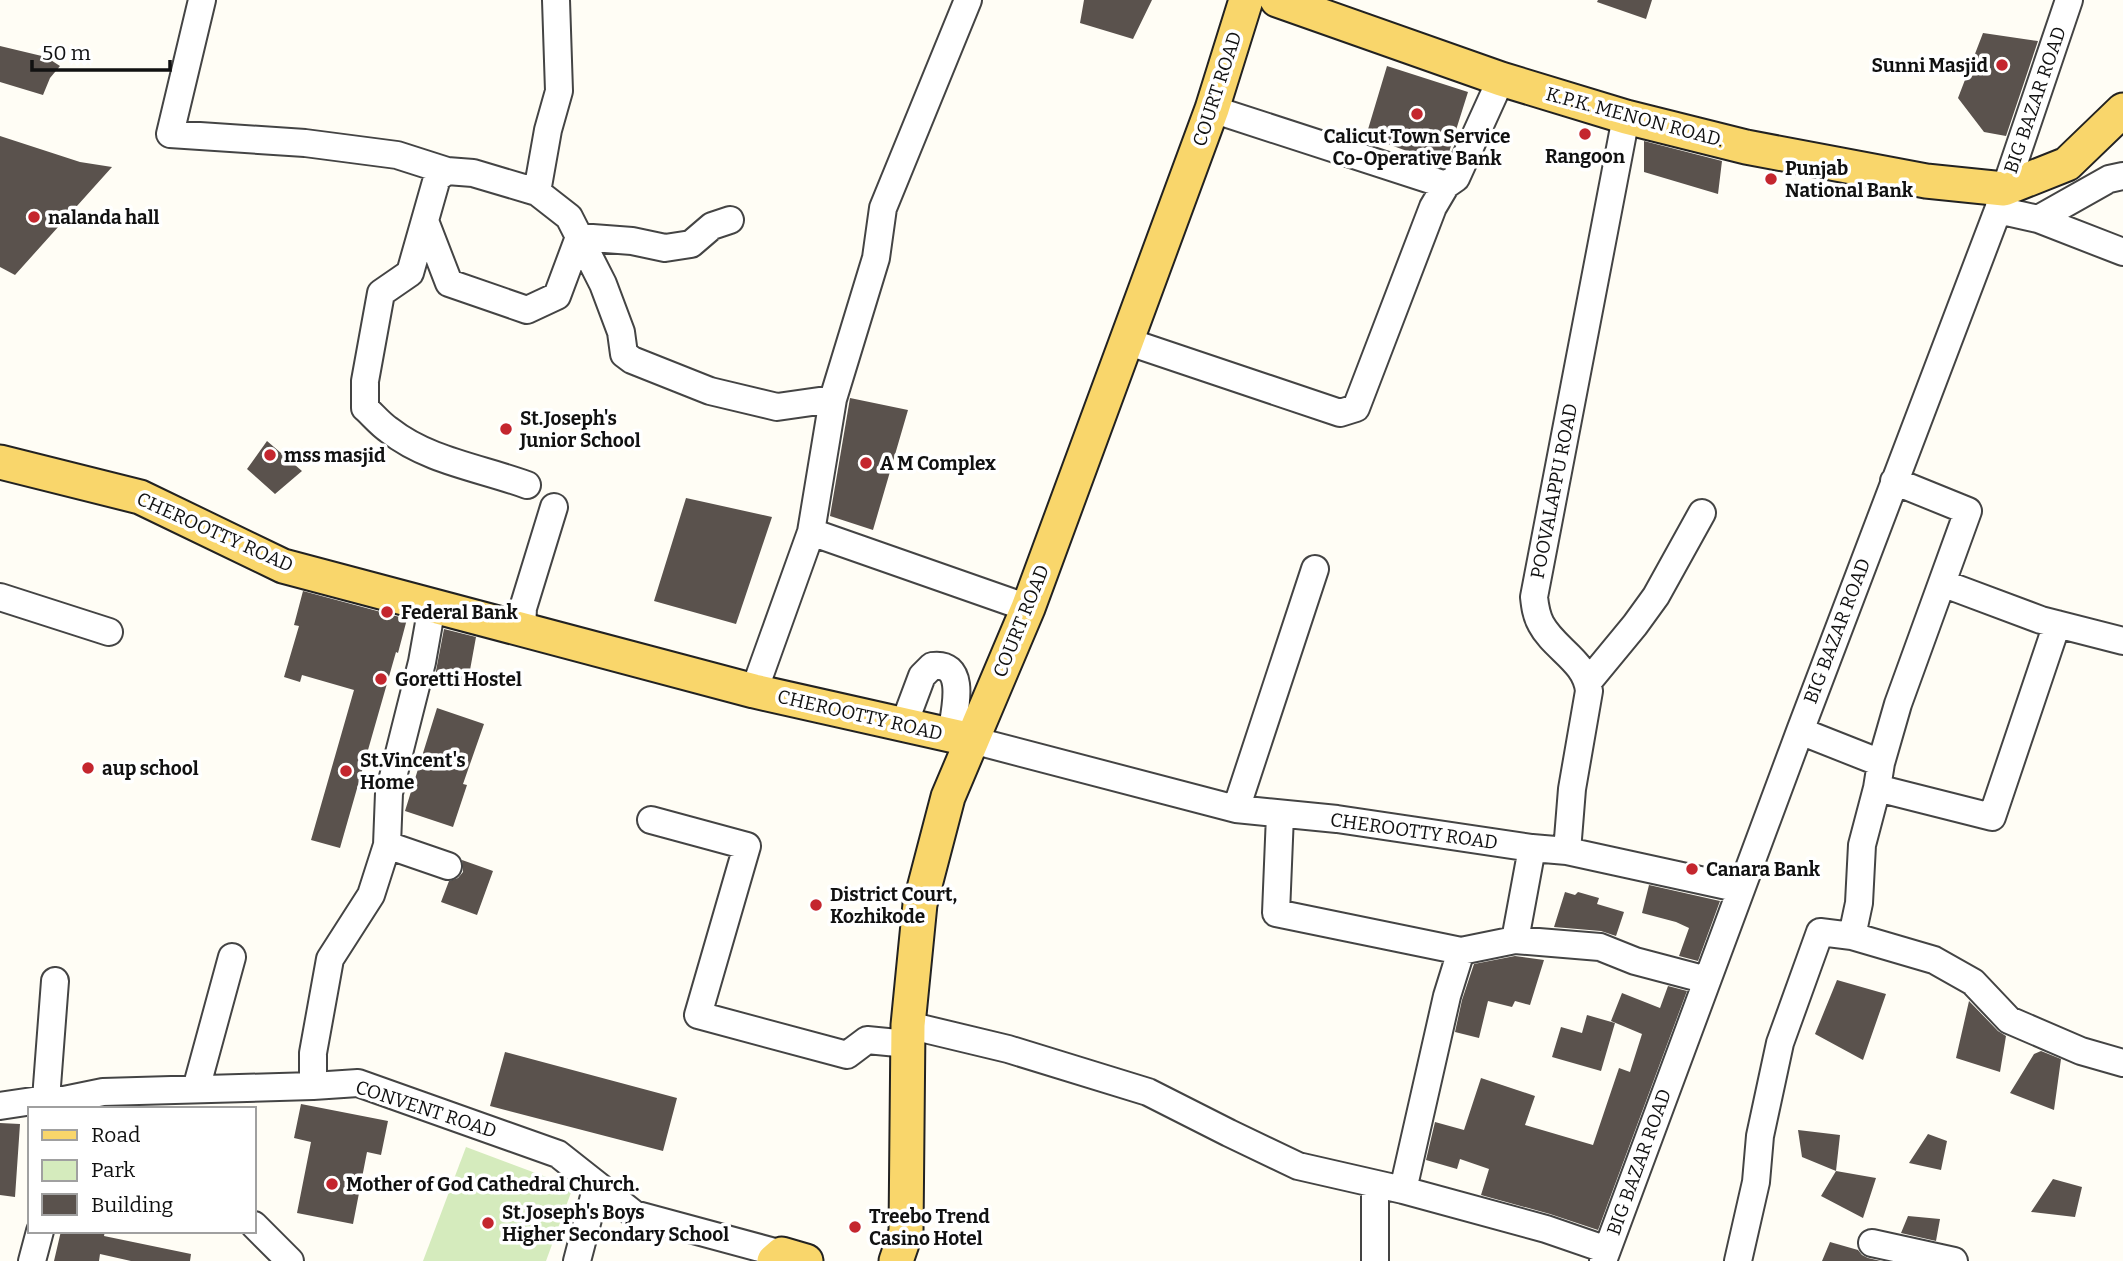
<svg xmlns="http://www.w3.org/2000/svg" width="2123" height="1261" viewBox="0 0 2123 1261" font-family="Bitter,serif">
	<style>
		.green { fill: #d5ebbd }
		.building { fill: #5a524d }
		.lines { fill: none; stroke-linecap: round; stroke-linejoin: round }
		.minor-casing { stroke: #444; stroke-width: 30 }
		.major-casing { stroke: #222; stroke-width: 37 }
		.minor { stroke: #fff; stroke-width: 26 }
		.major { stroke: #f9d66b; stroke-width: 33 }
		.poi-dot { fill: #c4262e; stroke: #fff; stroke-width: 2.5 }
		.labels { text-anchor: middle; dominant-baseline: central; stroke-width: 7; stroke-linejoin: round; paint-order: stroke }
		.poi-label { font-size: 19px; font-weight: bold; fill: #111; stroke: #fff; text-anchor: start }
		.street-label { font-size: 19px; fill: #111; stroke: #fff }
	</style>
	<rect width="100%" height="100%" fill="#fffdf5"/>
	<path class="green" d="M466 1147 573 1187 546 1261H423Z"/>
	<path class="building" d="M1084 0H1152L1133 39 1080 23Z
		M1598 0H1652L1646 19 1597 2Z
		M1983 33 2038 41 2006 136 1984 132 1958 98Z
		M0 46 46 57 60 66 50 78 43 95 0 82Z
		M1387 66 1468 92 1445 165 1366 136Z
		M0 136 80 162 112 167 15 275 0 267Z
		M1644 141 1722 161 1718 194 1644 172Z
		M850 398 908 410 873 530 830 516Z
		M267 441 302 471 275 494 247 469Z
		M686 498 772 517 736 624 654 601Z
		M303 591 407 619 398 653 396 652 340 848 311 840 354 690 302 675 300 682 284 677 299 626 294 625Z
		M444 629 476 637 468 681 435 676Z
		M437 708 484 724 463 784 467 785 453 827 405 811Z
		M462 860 493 871 477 915 441 902 449 881 458 878 463 872Z
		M1649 885 1720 901 1698 961 1679 956 1689 928 1676 922 1642 913Z
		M1565 892 1575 895 1578 892 1599 898 1597 904 1624 912 1616 936 1601 931 1554 927Z
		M1515 956 1544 960 1530 1005 1515 1001 1512 1007 1488 1001 1479 1038 1455 1032 1462 1000 1474 964Z
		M1837 980 1886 994 1863 1060 1815 1034Z
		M1668 986 1687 991 1598 1230 1550 1214 1481 1195 1489 1169 1460 1159 1457 1169 1426 1160 1435 1122 1464 1130 1481 1078 1535 1096 1525 1125 1593 1145 1619 1068 1630 1072 1642 1034 1611 1021 1622 993 1660 1008Z
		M1969 1001 1998 1031 2006 1036 2000 1072 1956 1058Z
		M1587 1015 1615 1023 1601 1071 1552 1057 1561 1027 1582 1033Z
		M2041 1051 2061 1059 2054 1110 2010 1093 2034 1054Z
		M505 1052 677 1098 663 1151 490 1106Z
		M301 1104 388 1121 381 1155 367 1152 353 1224 297 1213 311 1142 294 1138Z
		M0 1123 20 1124 15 1197 0 1195Z
		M1798 1130 1840 1135 1836 1171 1802 1157Z
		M1928 1134 1947 1141 1941 1170 1909 1163Z
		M1836 1171 1876 1178 1863 1218 1821 1196Z
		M2053 1179 2082 1187 2075 1217 2031 1212Z
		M1908 1216 1940 1219 1936 1241 1901 1233Z
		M61 1231H105L104 1236 191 1254 190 1261H131L100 1254 99 1261H54Z
		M1830 1242 1858 1250 1862 1255 1868 1258 1881 1261H1822Z"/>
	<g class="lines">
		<g class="minor-casing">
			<path id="minor" d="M202 0 170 134 305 143 397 155 447 171
				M1212 109 1446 185
				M537 192 548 130 559 91 556 0
				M1998 210 2038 219 2123 252
				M2038 219 2109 179 2123 176
				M425 221 449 283 527 310 557 296 579 237 632 241 665 248 691 244 712 226 730 220
				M1126 341 1340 413 1356 408 1433 207 1446 185 1456 178 1501 79
				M527 485C481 468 428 461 389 430 380 424 373 415 365 408V381L381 293 410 273 437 178 447 171 473 173 537 192 569 217 603 284 621 332 624 354 632 360 710 391 777 407 833 399
				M811 532 1028 608
				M1942 583 2041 620 2123 641
				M0 597 109 632
				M522 628 523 608 554 507
				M1588 682 1635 625 1656 596 1702 513
				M754 691 811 532 833 399 876 258 883 208 968 0
				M904 724 922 676 932 666C969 661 954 713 951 735
				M1800 731 1881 763
				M972 740 1236 809 1337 819 1532 848 1567 851 1741 889
				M1877 788 1992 817 2057 624
				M1236 809 1315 569
				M1280 815 1276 913 1461 951
				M651 820 747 846 698 1015 847 1055 867 1040 908 1044
				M387 845 448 866
				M1567 851 1572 789 1589 691C1586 661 1554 649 1541 624 1536 615 1535 606 1534 597L1626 117
				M1852 936 1934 960 1973 982 2009 1020 2081 1051 2123 1063
				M1515 940 1600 947 1635 961 1707 980
				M908 1025 1008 1049 1148 1092 1229 1133 1298 1166 1403 1190 1546 1229 1607 1250
				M313 1086V1053L330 959 371 895 387 845 389 793 422 662 432 606
				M196 1089 232 957
				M46 1099 55 981
				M0 1106 46 1099 64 1100 103 1092 313 1086 358 1083 558 1154 634 1214 782 1254
				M1375 1184V1261
				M1403 1190 1447 996 1461 951 1515 940 1532 848
				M254 1225 290 1261
				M1872 1243 1954 1261
				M32 1261 40 1231
				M577 1261 597 1185
				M1603 1261 1800 731 1998 210 2069 0
				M1738 1261 1756 1182 1760 1136 1780 1043 1820 932 1852 936 1859 903 1862 845 1877 788 1881 763 1898 704 1968 511 1894 481"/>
		</g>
		<g class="major-casing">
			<path id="major" d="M1277 0 1501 79 1626 117 1746 147 1926 181 2004 189 2067 164 2123 110
				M0 462 140 497 283 566 754 691 972 740
				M774 1261 782 1254 806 1261
				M896 1261 906 1232 908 1025 920 904 948 797 1028 608 1212 109 1246 0"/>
		</g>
		<use href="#minor" class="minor"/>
		<use href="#major" class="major"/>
	</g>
	<g class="poi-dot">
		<circle cx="2002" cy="65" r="7"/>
		<circle cx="1417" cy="114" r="7"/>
		<circle cx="1585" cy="134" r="7"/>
		<circle cx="1771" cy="179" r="7"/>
		<circle cx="34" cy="217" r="7"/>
		<circle cx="506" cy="429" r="7"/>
		<circle cx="270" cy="455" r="7"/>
		<circle cx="866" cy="463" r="7"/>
		<circle cx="387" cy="612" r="7"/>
		<circle cx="381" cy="679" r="7"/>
		<circle cx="88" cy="768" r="7"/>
		<circle cx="346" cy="771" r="7"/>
		<circle cx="1692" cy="869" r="7"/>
		<circle cx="816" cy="905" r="7"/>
		<circle cx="332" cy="1184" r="7"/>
		<circle cx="488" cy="1223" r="7"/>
		<circle cx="855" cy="1227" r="7"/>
	</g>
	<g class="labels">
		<g class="poi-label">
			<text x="1988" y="65" text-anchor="end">Sunni Masjid</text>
			<text x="1417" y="136" text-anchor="middle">Calicut Town Service<tspan x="1417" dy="22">Co-Operative Bank</tspan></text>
			<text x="1585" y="156" text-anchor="middle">Rangoon</text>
			<text x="1785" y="168">Punjab<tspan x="1785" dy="22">National Bank</tspan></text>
			<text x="48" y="217">nalanda hall</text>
			<text x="520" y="418">St.Joseph's<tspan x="520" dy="22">Junior School</tspan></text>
			<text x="284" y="455">mss masjid</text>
			<text x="880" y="463">A M Complex</text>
			<text x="401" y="612">Federal Bank</text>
			<text x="395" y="679">Goretti Hostel</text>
			<text x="360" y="760">St.Vincent's<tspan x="360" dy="22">Home</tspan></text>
			<text x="102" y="768">aup school</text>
			<text x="1706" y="869">Canara Bank</text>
			<text x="830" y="894">District Court,<tspan x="830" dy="22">Kozhikode</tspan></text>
			<text x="346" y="1184">Mother of God Cathedral Church.</text>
			<text x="502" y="1212">St.Joseph's Boys<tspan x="502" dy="22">Higher Secondary School</tspan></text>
			<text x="869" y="1216">Treebo Trend<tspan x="869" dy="22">Casino Hotel</tspan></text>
		</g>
		<g class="street-label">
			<text transform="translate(1217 89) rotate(-72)">COURT ROAD</text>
			<text transform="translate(2035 100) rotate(-71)">BIG BAZAR ROAD</text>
			<text transform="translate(1635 117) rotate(15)">K.P.K. MENON ROAD.</text>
			<text transform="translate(1554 491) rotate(-79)">POOVALAPPU ROAD</text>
			<text transform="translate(215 532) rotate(24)">CHEROOTTY ROAD</text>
			<text transform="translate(1021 621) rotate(-68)">COURT ROAD</text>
			<text transform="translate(1837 631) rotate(-69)">BIG BAZAR ROAD</text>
			<text transform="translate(860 715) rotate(13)">CHEROOTTY ROAD</text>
			<text transform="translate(1414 831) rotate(8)">CHEROOTTY ROAD</text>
			<text transform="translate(426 1109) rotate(18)">CONVENT ROAD</text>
			<text transform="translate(1639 1162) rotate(-70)">BIG BAZAR ROAD</text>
		</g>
	</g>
	<rect x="28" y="1107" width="228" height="126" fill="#ffffff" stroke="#a0a0a0" stroke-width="2"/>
	<rect x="42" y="1130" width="35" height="10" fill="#f9d66b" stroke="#a0a0a0" stroke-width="2"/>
	<text x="91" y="1142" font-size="21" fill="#111111">Road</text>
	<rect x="42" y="1160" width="35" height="21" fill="#d5ebbd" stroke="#a0a0a0" stroke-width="2"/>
	<text x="91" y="1177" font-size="21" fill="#111111">Park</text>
	<rect x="42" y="1194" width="35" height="21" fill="#5a524d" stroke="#a0a0a0" stroke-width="2"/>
	<text x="91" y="1212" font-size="21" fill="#111111">Building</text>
	<path d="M32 60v10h138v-10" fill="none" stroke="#111111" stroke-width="3.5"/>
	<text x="42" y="60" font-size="21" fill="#111111" stroke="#ffffff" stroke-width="5" paint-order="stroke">50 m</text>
</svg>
